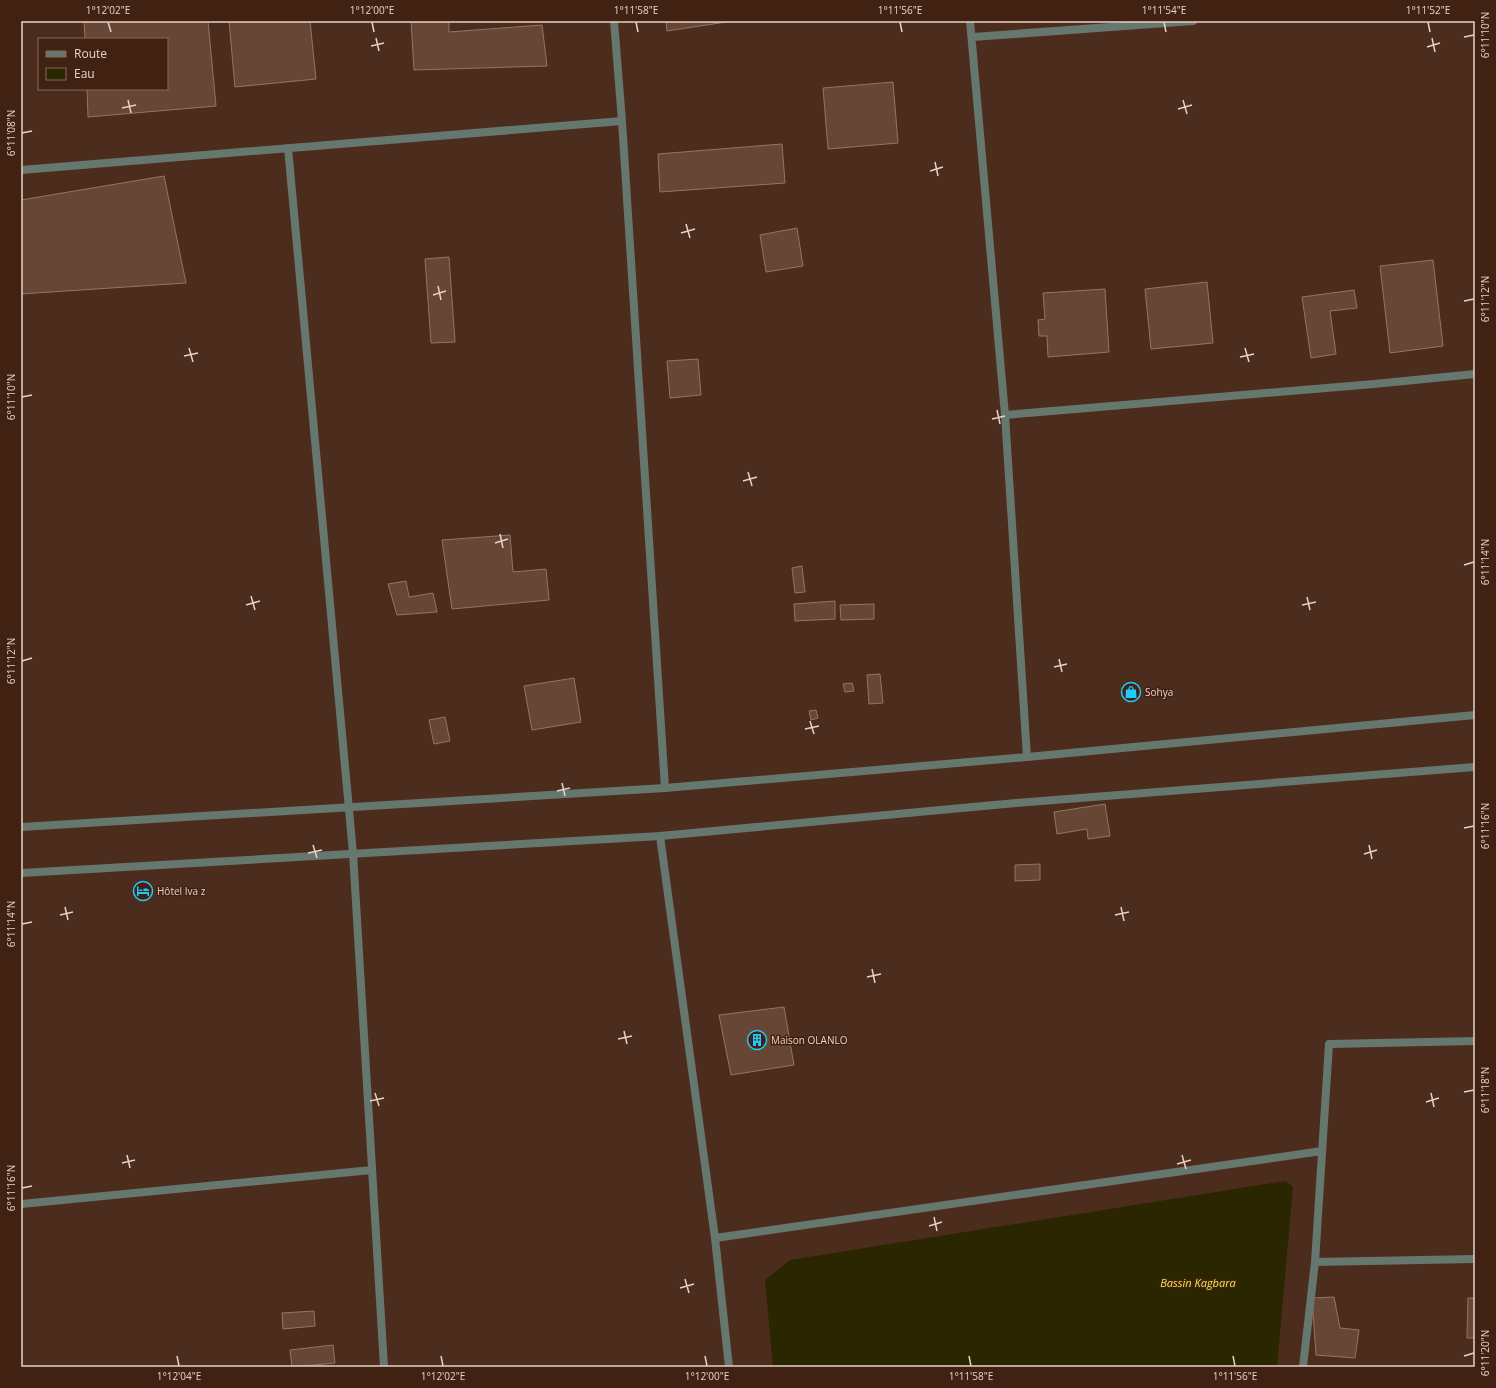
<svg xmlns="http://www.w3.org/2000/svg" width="1496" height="1388" viewBox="0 0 1496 1388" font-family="'Open Sans',sans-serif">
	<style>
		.water { fill: #2a2700 }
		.building { fill: #684635; stroke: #997361 }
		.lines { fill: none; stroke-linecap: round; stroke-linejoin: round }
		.minor { stroke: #66776f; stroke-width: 8 }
		.tertiary { stroke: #66776f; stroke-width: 8 }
		.ticks { fill: none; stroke: #e7d1c8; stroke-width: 1.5 }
		.labels { text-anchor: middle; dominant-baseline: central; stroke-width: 3; stroke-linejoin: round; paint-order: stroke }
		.poi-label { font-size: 10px; fill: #e7d1c8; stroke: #412212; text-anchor: start }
		.water-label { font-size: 11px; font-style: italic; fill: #efe646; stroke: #412212 }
		.neatline { fill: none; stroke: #e7d1c8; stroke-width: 1.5 }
		.ticks-label { font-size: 10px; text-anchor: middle; fill: #e7d1c8 }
	</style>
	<rect width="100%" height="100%" fill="#4c2c1c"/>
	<path class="water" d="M1285 1181 1293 1187 1277 1367H773L765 1280 790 1260Z"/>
	<path class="building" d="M84 21H208L216 106 88 117 87 89H167V39H85Z
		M229 21H310L316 79 235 87Z
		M411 21H449V32L542 25 547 66 414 70Z
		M666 21H733L667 31Z
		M893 82 898 143 828 149 823 88Z
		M782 144 785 183 660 192 658 154Z
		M164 176 186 283 21 294V200Z
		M797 228 803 266 766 272 760 235Z
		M449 257 455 342 431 343 425 259Z
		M1433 260 1443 346 1390 353 1380 266Z
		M1207 282 1213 343 1151 349 1145 289Z
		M1105 289 1109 352 1048 357 1047 336H1039L1038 320 1045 319 1043 293Z
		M1354 290 1357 308 1330 311 1336 354 1311 358 1302 297Z
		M698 359 701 395 670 398 667 361Z
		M510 535 513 572 546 569 549 600 452 609 442 540Z
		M802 566 805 592 795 593 792 568Z
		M406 581 409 597 433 593 437 612 397 615 388 584Z
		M835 601V619L795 621 794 604Z
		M874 604V619L841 620 840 605Z
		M880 674 883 703 869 704 867 675Z
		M574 678 581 722 532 730 524 686Z
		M852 683 854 691 845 692 843 684Z
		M816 710 818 718 811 720 809 711Z
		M445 717 450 741 434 744 429 720Z
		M1105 804 1110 836 1088 839 1087 829 1057 834 1054 812Z
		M1040 864V880L1015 881V865Z
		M784 1007 794 1065 731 1075 719 1015Z
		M1334 1297 1340 1328 1359 1330 1355 1358 1316 1355 1312 1298Z
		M1468 1298H1475V1338H1467Z
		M314 1311 315 1326 283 1329 282 1313Z
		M333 1345 335 1363 292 1367 290 1350Z"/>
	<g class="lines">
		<path class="minor" d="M614 21 622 121 665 788
			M970 21 1005 415 1027 757
			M973 37 1193 21
			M288 148 353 853 384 1367
			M21 170 622 121
			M1005 415 1374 384 1475 374
			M660 836 715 1238 729 1367
			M21 1204 372 1170
			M715 1238 1322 1151
			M1315 1262 1475 1259
			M1303 1367 1315 1262 1329 1044 1475 1041"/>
		<path class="tertiary" d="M21 827 665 788 1027 757 1475 715
			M21 873 660 836 1016 803 1475 767"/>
	</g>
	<path class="ticks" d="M108 22 111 32M372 22 374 32M636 22 638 32M900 22 902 32M1164 22 1166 32M1428 22 1430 32M1464 37 1474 35M376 38 379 51M1432 38 1435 52M371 46 384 43M1427 47 1440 43M128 100 131 113M1183 100 1187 114M122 108 136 105M1178 109 1192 105M22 133 32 131M935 162 938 176M930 171 943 167M686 224 690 238M681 233 695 229M438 286 441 300M433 295 446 291M1464 301 1474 299M189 348 193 362M1245 348 1249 362M184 356 198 353M1240 357 1254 354M22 397 32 395M997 410 1000 424M992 419 1005 416M748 472 752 486M743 481 757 477M500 534 503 548M495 543 508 539M1464 565 1474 562M251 596 255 610M1307 597 1310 610M246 605 260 601M1302 605 1316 602M1059 659 1062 672M22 661 32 658M1054 667 1067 664M810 721 814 734M805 729 819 726M562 783 565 796M557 791 570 788M1464 828 1474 826M313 845 317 858M1369 845 1372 859M308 853 322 850M1364 854 1377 850M65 907 68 920M1121 907 1124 921M60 915 73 912M1115 915 1129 912M22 924 32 922M872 969 875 983M867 977 881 974M624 1031 627 1044M618 1039 632 1036M1464 1092 1474 1090M375 1093 379 1106M1431 1093 1434 1107M370 1101 384 1098M1426 1102 1439 1098M127 1155 130 1168M1182 1155 1186 1169M122 1163 135 1160M1177 1164 1191 1160M22 1188 32 1186M934 1217 937 1231M929 1226 942 1222M685 1279 689 1293M680 1288 694 1284M177 1356 179 1366M441 1356 443 1366M705 1356 707 1366M969 1356 971 1366M1233 1356 1235 1366M1464 1356 1474 1353"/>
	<defs>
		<g id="shop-ring" transform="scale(1)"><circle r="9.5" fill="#412212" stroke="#22c9fd" stroke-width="1.5"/><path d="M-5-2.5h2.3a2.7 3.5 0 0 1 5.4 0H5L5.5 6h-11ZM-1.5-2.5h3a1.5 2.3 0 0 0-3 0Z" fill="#22c9fd"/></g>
		<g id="hotel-ring" transform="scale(1)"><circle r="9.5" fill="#412212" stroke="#22c9fd" stroke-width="1.5"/><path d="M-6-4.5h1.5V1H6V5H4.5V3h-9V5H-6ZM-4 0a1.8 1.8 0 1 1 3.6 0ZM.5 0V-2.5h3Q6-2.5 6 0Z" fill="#22c9fd"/></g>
		<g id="building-ring" transform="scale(1)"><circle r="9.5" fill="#412212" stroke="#22c9fd" stroke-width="1.5"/><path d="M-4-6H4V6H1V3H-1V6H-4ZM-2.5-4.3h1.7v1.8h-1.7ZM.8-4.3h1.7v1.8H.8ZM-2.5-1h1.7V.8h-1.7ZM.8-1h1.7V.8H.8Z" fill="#22c9fd"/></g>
	</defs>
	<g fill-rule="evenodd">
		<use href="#shop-ring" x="1131" y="692"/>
		<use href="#hotel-ring" x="143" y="891"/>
		<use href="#building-ring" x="757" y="1040"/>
	</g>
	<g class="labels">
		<g class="poi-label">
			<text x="1145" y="692">Sohya</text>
			<text x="157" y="891">Hôtel Iva z</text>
			<text x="771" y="1040">Maison OLANLO</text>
		</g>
		<g class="water-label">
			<text x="1198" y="1282">Bassin Kagbara</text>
		</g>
	</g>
	<rect width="1496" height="1388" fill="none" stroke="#412212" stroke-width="44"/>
	<rect x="38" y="38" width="130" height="52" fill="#412212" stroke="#83685b"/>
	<rect x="46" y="51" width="20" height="6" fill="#66776f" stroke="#83685b"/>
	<text x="74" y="58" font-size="12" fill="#e7d1c8">Route</text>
	<rect x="46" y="68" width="20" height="12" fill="#2a2700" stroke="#83685b"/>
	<text x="74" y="78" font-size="12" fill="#e7d1c8">Eau</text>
	<rect x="22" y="22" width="1452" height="1344" class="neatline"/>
	<g class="ticks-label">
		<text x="108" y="14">1°12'02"E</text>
		<text x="372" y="14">1°12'00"E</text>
		<text x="636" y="14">1°11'58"E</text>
		<text x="900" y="14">1°11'56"E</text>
		<text x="1164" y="14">1°11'54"E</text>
		<text x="1428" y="14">1°11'52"E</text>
		<text transform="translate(1485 35) rotate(-90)" y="4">6°11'10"N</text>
		<text transform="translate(11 133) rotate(-90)" y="4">6°11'08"N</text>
		<text transform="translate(1485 299) rotate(-90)" y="4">6°11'12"N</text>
		<text transform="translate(11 397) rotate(-90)" y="4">6°11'10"N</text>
		<text transform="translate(1485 562) rotate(-90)" y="4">6°11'14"N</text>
		<text transform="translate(11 661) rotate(-90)" y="4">6°11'12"N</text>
		<text transform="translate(1485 826) rotate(-90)" y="4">6°11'16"N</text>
		<text transform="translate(11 924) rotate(-90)" y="4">6°11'14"N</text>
		<text transform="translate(1485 1090) rotate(-90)" y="4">6°11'18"N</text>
		<text transform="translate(11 1188) rotate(-90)" y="4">6°11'16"N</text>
		<text transform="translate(1485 1353) rotate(-90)" y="4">6°11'20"N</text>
		<text x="179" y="1380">1°12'04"E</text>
		<text x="443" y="1380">1°12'02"E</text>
		<text x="707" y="1380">1°12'00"E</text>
		<text x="971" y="1380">1°11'58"E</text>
		<text x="1235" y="1380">1°11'56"E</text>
	</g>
</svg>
